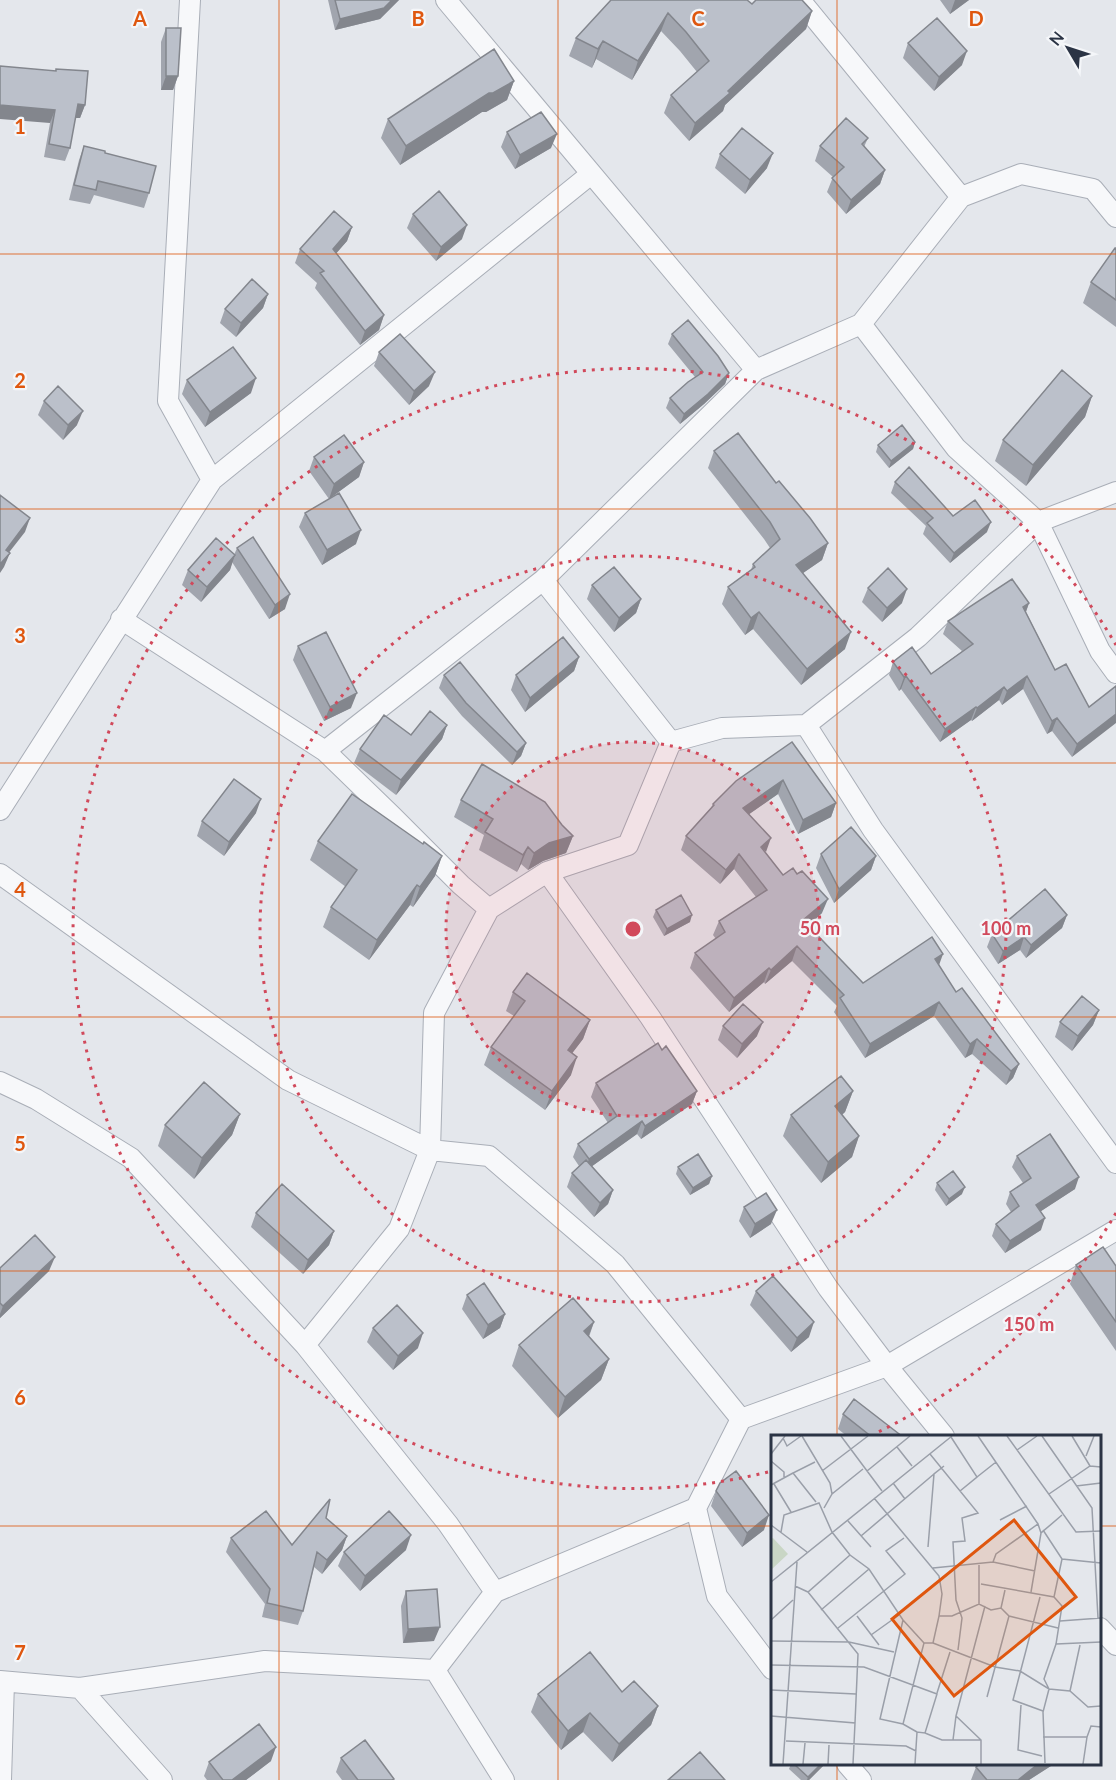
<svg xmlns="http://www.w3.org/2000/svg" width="1116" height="1780" viewBox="0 0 1116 1780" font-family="Lato,sans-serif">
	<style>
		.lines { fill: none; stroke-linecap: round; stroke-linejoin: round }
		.minor-casing { stroke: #a9aeb7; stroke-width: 22 }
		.minor { stroke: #f7f8fa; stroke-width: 20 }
		.wall { fill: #a1a5ae }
		.shaded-wall { fill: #83868d }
		.building { fill: #bbc0ca; stroke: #83868d; stroke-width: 1.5 }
		.grid { fill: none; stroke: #df570f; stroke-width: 1.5; stroke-opacity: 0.55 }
		.ring { fill: none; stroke: #d1495b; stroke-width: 3; stroke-dasharray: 3 6 }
		.inset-road { fill: none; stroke: #9a9fa9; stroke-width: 1.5 }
		.view { fill: #df570f; fill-opacity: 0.15; stroke: #df570f; stroke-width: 3 }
		.inset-edge { fill: none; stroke: #2b3445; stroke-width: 3 }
		.grid-label { font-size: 20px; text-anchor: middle; font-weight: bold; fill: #df570f; stroke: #f4f6f9; stroke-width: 4.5; stroke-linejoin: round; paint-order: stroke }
		.centre { fill: #d1495b; stroke: #f4f6f9; stroke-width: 3 }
		.ring-label { font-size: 18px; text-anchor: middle; font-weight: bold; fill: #d1495b; stroke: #f4f6f9; stroke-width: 4.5; stroke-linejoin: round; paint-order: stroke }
	</style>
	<rect width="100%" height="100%" fill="#e4e7ec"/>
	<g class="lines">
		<g class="minor-casing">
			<path id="minor" d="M190 0 168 401 212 480
				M446 0 756 370
				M800 0 961 197
				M861 324 956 448 1038 522 1100 651 1116 673
				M543 580 671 742
				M121 619 325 751 392 816 461 885 489 909
				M806 725 873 830 1116 1163
				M325 751 543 580 756 370 861 324 961 197 1021 174 1093 189 1116 217
				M0 810 212 480 591 174
				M547 872 650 1017 828 1288 887 1366 944 1436
				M0 874 288 1080 430 1150 489 1156 615 1264 741 1419
				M0 1082 36 1099 131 1158 305 1345
				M495 1592 696 1508
				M1100 1628 1116 1645
				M772 1669 717 1596 696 1508 741 1419 887 1366 1116 1230
				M435 1670 495 1592 448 1524 305 1345 399 1229 430 1150 434 1013 489 909 547 872 628 845 671 742 722 728 806 725 918 637 1038 522 1116 492
				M0 1681 80 1688 265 1661 435 1670 504 1780
				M80 1688 162 1780
				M847 1764 861 1780
				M1 1780 4 1682"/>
		</g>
		<use href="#minor" class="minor"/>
	</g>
	<path class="wall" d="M328 0H399L380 19 335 30Z
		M611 0 752 4 812 11 806 29 725 105 723 111 689 141 664 113 671 95 697 72 680 51 661 31 632 80 596 59 592 68 569 56 576 38Z
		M940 0H969L950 14Z
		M166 28 178 76 173 90H161V42Z
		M908 43 962 65 934 91 903 58Z
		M56 69 85 105 80 118H75L70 148 65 161 44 157 50 123Z
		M514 81 507 100 486 112H482L400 165 381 138 388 119Z
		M507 132 551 148 515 169 501 147Z
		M868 138 864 147 885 170 880 184 846 214 827 192 833 177 815 161 820 146Z
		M84 146 105 153 149 193 144 208 94 195 90 204 69 200 79 160Z
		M720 154 767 168 745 194 715 168Z
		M413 214 462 239 436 261 407 228Z
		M352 227 347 241 336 253 384 315 379 330 360 345 315 288 317 283 295 263 300 249Z
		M1116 248V327L1083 303 1091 282Z
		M268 294 263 308 236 337 220 323 225 309Z
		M672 334 729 373 725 384 704 404 680 424 666 408 670 398 695 377 668 344Z
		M379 352 429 386 409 405 374 366Z
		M187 380 251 393 205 427 182 394Z
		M1092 396 1085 417 1026 486 995 461 1003 440Z
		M44 401 77 425 63 440 38 415Z
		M915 442 913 449 889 468 876 452 878 445Z
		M714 451 776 483 828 543 822 560 803 573 845 649 801 685 753 629 745 635 722 604 728 587 751 570 753 564 770 548 764 539 708 468Z
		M314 457 364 462 359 477 330 498 356 544 322 565 299 527 305 513 329 499 309 471Z
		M895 482 953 516 987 532 950 563 923 534 926 526 891 493Z
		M237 548 285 609 269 619 232 562 230 570 201 602 182 585 188 570 234 555Z
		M592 585 641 599 636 613 614 632 587 599Z
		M868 588 902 603 882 622 862 602Z
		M1029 603 1026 612 1055 670 1089 707 1116 686 1072 757 1052 731 1047 734 1023 689 1002 705 999 700 972 721 971 720 940 742 901 689 899 691 889 675 893 662 931 674 962 651 943 634 948 621Z
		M298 646 351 708 324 721 293 660Z
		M579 657 574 671 525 712 511 690 516 675Z
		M444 675 526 743 521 756 512 765 462 716 439 688Z
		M447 725 442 739 396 795 354 763 360 749Z
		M792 742 836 803 831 817 798 834 778 794 749 814 765 852 783 875 822 913 808 926 863 983 939 965 956 992 1019 1064 1013 1078 1006 1085 972 1054 965 1058 934 1016 865 1058 834 1012 837 1006 792 961 765 984 764 982 729 1012 690 968 695 953 716 939 713 935 719 921 756 897 734 869 720 884 681 850 686 836 711 808 713 804Z
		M461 800 562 825 573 836 566 853 543 861 528 870 521 864 517 872 479 850 484 835 454 817Z
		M256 813 224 856 197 836 202 821Z
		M318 841 423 844 442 856 435 876 413 907 410 905 369 960 323 927 331 907 346 887 310 860Z
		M821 854 876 856 871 870 834 903 816 868Z
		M656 910 690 922 664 936 653 917Z
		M1067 915 1062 928 1026 958 1020 950 998 964 987 947 992 934Z
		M513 992 590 1020 583 1039 572 1053 571 1075 545 1110 484 1065 491 1047 514 1016 506 1011Z
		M1099 1010 1093 1025 1072 1051 1055 1037 1060 1022Z
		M723 1026 757 1036 737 1058 718 1040Z
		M662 1050 697 1091 692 1104 641 1139 637 1134 592 1166 613 1190 608 1204 594 1217 567 1187 572 1173 579 1166 573 1157 578 1144 608 1123 591 1097 596 1083Z
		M853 1091 845 1112 842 1115 859 1136 852 1157 821 1183 783 1136 791 1115Z
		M240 1114 232 1135 194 1179 158 1146 165 1125Z
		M1017 1156 1075 1189 1041 1211V1230L1005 1253 992 1236 996 1224 1011 1212 1006 1204 1010 1192 1023 1183 1012 1167Z
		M678 1167 712 1176 709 1184 690 1195 676 1174Z
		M937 1183 962 1194 946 1206 935 1190Z
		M744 1207 771 1224 750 1238 739 1221Z
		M256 1213 334 1231 329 1245 303 1274 251 1227Z
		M1076 1265 1116 1266V1351L1070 1284Z
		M0 1268 49 1271 0 1318Z
		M756 1291 809 1337 791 1352 750 1305Z
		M467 1295 505 1314 500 1328 483 1339 462 1309Z
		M594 1322 589 1337 609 1359 601 1380 558 1418 512 1366 519 1345Z
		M373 1328 418 1348 393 1370 367 1342Z
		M843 1414 903 1437H848L838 1429Z
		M716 1491 764 1530 742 1547 711 1506Z
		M326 1518 347 1536 342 1550 322 1574 314 1567 303 1611 298 1625 262 1617 265 1604 226 1552 231 1538 292 1545Z
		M406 1550 360 1591 338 1566 344 1552Z
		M406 1591 434 1641 403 1643 401 1606Z
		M622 1692 658 1706 651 1725 612 1762 583 1732 561 1750 531 1712 538 1694Z
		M341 1758 394 1779 393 1780H342L336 1772Z
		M271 1761 246 1780H207L204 1776 209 1762Z
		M791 1764H825L809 1780H801L789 1769Z
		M980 1764H1054L1029 1780H971L976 1767Z"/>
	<path class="shaded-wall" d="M392 0H399L380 19 335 30 340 19Z
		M955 0H969L950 14Z
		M812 11 806 29 725 105 723 111 689 141 695 123Z
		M668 13 661 31 632 80 638 61Z
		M603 41 596 59 592 68 598 49Z
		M967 51 962 65 934 91 939 77Z
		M166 76H178L173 90H161Z
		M514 81 507 100 486 112H482L400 165 406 146 489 93Z
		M78 104 85 105 80 118H73Z
		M0 105 55 110 50 123 0 119Z
		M557 134 551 148 515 169 520 155Z
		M773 153 767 168 745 194 750 180Z
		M885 170 880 184 846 214 851 200Z
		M467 225 462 239 436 261 441 247Z
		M352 227 347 241 328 263 333 249Z
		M268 294 263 308 236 337 241 323Z
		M384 315 379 330 360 345 365 331Z
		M435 372 429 386 409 405 414 391Z
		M729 373 725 384 704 404 680 424 684 414Z
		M256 378 251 393 205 427 210 412Z
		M1092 396 1085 417 1026 486 1033 465Z
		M83 411 77 425 63 440 68 425Z
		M915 442 913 449 889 468 891 461Z
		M364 462 359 477 329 499 334 484Z
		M30 518 25 532 0 564 10 553 4 567 0 573V564L6 550Z
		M991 522 987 532 950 563 954 553Z
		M361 530 356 544 322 565 327 550Z
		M828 543 822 560 790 582 796 565Z
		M235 555 230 570 201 602 207 587Z
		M907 589 902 603 882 622 887 608Z
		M290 594 285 609 269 619 275 605Z
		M641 599 636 613 614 632 619 618Z
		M1029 603 1024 617 1023 607Z
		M759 612 753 629 745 635 751 618Z
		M851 632 845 649 801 685 807 669Z
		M579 657 574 671 525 712 530 698Z
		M906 676 901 689 899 691 904 677Z
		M1027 676 1023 689 1002 705 1007 691Z
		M1004 687 999 700 972 721 977 708Z
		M357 693 351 708 324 721 330 707Z
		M976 707 971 720 940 742 945 729Z
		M1116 714V723L1072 757 1077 744Z
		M1057 718 1052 731 1047 734 1052 721Z
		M447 725 442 739 396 795 401 780Z
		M526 743 521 756 512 765 517 752Z
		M783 780 778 794 738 822 743 808Z
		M261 799 256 813 224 856 229 842Z
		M836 803 831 817 798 834 803 820Z
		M573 836 566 853 543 861 528 870 534 853 549 843Z
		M771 838 766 852 761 847Z
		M528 847 521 864 517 872 523 855Z
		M739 854 734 869 720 884 726 870Z
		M442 856 435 876 413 907 420 887Z
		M876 856 871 870 834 903 839 889Z
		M417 885 410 905 369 960 377 940Z
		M828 899 822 913 798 935 803 920Z
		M692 915 690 922 664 936 667 929Z
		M1067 915 1062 928 1026 958 1031 945Z
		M1024 937 1020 950 998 964 1003 951Z
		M797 946 792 961 765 984 771 970Z
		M943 954 938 968 935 959Z
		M769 968 764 982 729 1012 734 998Z
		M939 1002 934 1016 865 1058 870 1044Z
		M1099 1010 1093 1025 1072 1051 1078 1036Z
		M590 1020 583 1039 561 1068 568 1050Z
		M763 1022 757 1036 737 1058 742 1044Z
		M977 1039 972 1054 965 1058 970 1044Z
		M577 1057 571 1075 545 1110 552 1091Z
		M1019 1064 1013 1078 1006 1085 1011 1071Z
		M697 1091 692 1104 641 1139 645 1126Z
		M853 1091 845 1112 827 1127 835 1106Z
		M240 1114 232 1135 194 1179 202 1158Z
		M642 1121 637 1134 584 1172 589 1159Z
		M859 1136 852 1157 821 1183 828 1162Z
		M712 1176 709 1184 690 1195 693 1188Z
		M1079 1177 1075 1189 1032 1217 1036 1205Z
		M965 1187 962 1194 946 1206 949 1199Z
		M613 1190 608 1204 594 1217 600 1203Z
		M777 1210 771 1224 750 1238 755 1224Z
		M1045 1218 1041 1230 1005 1253 1010 1241Z
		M334 1231 329 1245 303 1274 308 1260Z
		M55 1257 49 1271 0 1318V1314L3 1306Z
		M505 1314 500 1328 483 1339 488 1325Z
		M594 1322 586 1343 584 1331Z
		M814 1322 809 1337 791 1352 797 1338Z
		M423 1333 418 1348 393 1370 398 1356Z
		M609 1359 601 1380 558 1418 565 1397Z
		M769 1515 764 1530 742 1547 747 1533Z
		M411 1535 406 1550 360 1591 365 1576Z
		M347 1536 342 1550 322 1574 327 1560Z
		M440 1627 434 1641 403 1643 408 1629Z
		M658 1706 651 1725 612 1762 619 1744Z
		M590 1713 583 1732 561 1750 568 1731Z
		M276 1747 271 1761 246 1780H232Z
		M821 1764H825L809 1780H807L808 1777Z
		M1038 1764H1054L1029 1780H1018Z"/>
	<path class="building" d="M335 0H392L384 8 340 19Z
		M611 0H747L752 4 756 0H802L812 11 728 91 730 93 695 123 671 95 709 61 686 32 668 13 638 61 603 41 598 49 576 38Z
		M937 18 967 51 939 77 908 43Z
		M166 28H181L178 76H166Z
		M494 49 514 81 493 93H489L406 146 388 119Z
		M0 66 56 71V69L88 71 85 105 78 104 70 148 49 144 55 110 0 105Z
		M541 112 557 134 520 155 507 132Z
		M846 118 868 138 862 144 885 170 851 200 832 178 844 167 820 146Z
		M742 128 773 153 750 180 720 154Z
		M84 146 105 151V153L156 166 149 193 98 181 96 190 74 185Z
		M439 191 467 225 441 247 413 214Z
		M334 211 352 227 333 249 384 315 365 331 320 273 324 271 300 249Z
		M1115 248H1116V300L1091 282Z
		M252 279 268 294 241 323 225 309Z
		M688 320 718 356 729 373 708 394 684 414 670 398 688 382 703 372 672 334Z
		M400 334 435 372 414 391 379 352Z
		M233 347 256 378 210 412 187 380Z
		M1062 370 1092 396 1033 465 1003 440Z
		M58 386 83 411 68 425 44 401Z
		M902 425 915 442 891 461 878 445Z
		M738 433 776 483 779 481 810 518 828 543 796 565 851 632 807 669 759 612 751 618 728 587 755 567 753 564 780 539 770 522 714 451Z
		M344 435 364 462 334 484 314 457Z
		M909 467 953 516 975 500 991 522 954 553 927 523 933 518 895 482Z
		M339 493 361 530 327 550 305 513Z
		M0 495 30 518 6 550 10 553 0 564Z
		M253 537 290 594 275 605 237 548Z
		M216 538 235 555 207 587 188 570Z
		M614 567 641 599 619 618 592 585Z
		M888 568 907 589 887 608 868 588Z
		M1012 579 1029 603 1023 607 1055 670 1066 664 1089 707 1116 686V714L1077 744 1057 718 1052 721 1027 676 1007 691 1004 687 977 708 976 707 945 729 906 676 904 677 893 662 912 647 931 674 973 644 948 621Z
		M326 632 357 693 330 707 298 646Z
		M563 637 579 657 530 698 516 675Z
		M460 662 526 743 517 752 466 703 444 675Z
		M430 711 447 725 401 780 360 749 384 715 411 735Z
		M792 742 836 803 803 820 783 780 743 808 771 838 761 847 783 875 793 868 797 874 802 871 828 899 803 920 863 983 932 937 943 954 935 959 956 992 962 988 1019 1064 1011 1071 977 1039 970 1044 939 1002 870 1044 840 998 844 995 797 946 771 970 769 968 734 998 695 953 725 932 719 921 767 890 739 854 726 870 686 836 714 805 713 804 736 781Z
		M482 764 545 802 562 825 573 836 549 843 534 853 528 847 523 855 485 832 493 819 461 800Z
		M234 779 261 799 229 842 202 821Z
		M352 794 423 844 424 842 442 856 420 887 417 885 377 940 331 907 357 870 318 841Z
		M851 827 876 856 839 889 821 854Z
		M1045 889 1067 915 1031 945 1024 937 1003 951 992 934Z
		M681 895 692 915 667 929 656 910Z
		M527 973 590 1020 568 1050 577 1057 552 1091 491 1047 525 1001 513 992Z
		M1082 996 1099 1010 1078 1036 1060 1022Z
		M743 1004 763 1022 742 1044 723 1026Z
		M658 1043 662 1050 666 1046 697 1091 645 1126 642 1121 589 1159 578 1144 617 1116 596 1083Z
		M841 1076 853 1091 835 1106 859 1136 828 1162 791 1115Z
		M204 1082 240 1114 202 1158 165 1125Z
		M1050 1134 1079 1177 1036 1205 1045 1218 1010 1241 996 1224 1019 1206 1010 1192 1031 1178 1017 1156Z
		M698 1154 712 1176 693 1188 678 1167Z
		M586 1160 613 1190 600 1203 572 1173Z
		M953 1171 965 1187 949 1199 937 1183Z
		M282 1184 334 1231 308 1260 256 1213Z
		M766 1193 777 1210 755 1224 744 1207Z
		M35 1235 55 1257 3 1306 0 1303V1268Z
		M1103 1247 1116 1266V1322L1076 1265Z
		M773 1276 814 1322 797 1338 756 1291Z
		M484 1283 505 1314 488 1325 467 1295Z
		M573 1298 594 1322 584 1331 609 1359 565 1397 519 1345Z
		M397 1305 423 1333 398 1356 373 1328Z
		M854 1399 903 1437H872L843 1414Z
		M736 1471 769 1515 747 1533 716 1491 720 1483Z
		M330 1499 326 1518 347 1536 327 1560 317 1552 303 1611 267 1603 270 1589 231 1538 266 1511 292 1545Z
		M389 1511 411 1535 365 1576 344 1552Z
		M437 1589 440 1627 408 1629 406 1591Z
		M590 1652 622 1692 634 1681 658 1706 619 1744 590 1713 568 1731 538 1694Z
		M259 1724 276 1747 232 1780H223L209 1762Z
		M365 1740 394 1779 392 1780H358L341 1758Z
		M700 1752 725 1780H668Z
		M794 1764H821L808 1777Z
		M980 1764H1038L1018 1780H987L976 1767Z"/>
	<path class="grid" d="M279 0V1780M558 0V1780M837 0V1436M0 254H1116M0 509H1116M0 763H1116M0 1017H1116M0 1271H1116M0 1526H772M1100 1526H1116M837 1764V1780"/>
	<circle cx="633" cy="929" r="187" fill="#d1495b" fill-opacity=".12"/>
	<g class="ring">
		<circle cx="633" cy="929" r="187"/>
		<circle cx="633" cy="929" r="373"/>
		<path d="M1116 1213A560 560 0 0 1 874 1434M768 1472A560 560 0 1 1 1116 645"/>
	</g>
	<g transform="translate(771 1435)">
		<rect width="330" height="330" fill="#e4e7ec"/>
		<path d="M2 103 17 119 0 135V104Z" fill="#c9d6c5"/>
		<path class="inset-road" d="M31 1 59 48 61 59M70 1 111 56M207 1 267 89M236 1 305 97 330 96M271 1 321 73 327 183M301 1 319 31M180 2 206 42 189 56M12 3 16 11 30 1M126 12 141 31M246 15 266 1M0 19 14 1M159 19 207 78 191 83 194 106 182 107 185 165 191 183 187 215M315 21 323 1M0 26 13 37V42M44 27 22 38 45 67M51 36 97 1M96 36 139 1M206 42 225 27M122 48 134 64M3 49 20 77M0 50 22 38M305 51 330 48M278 59 319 31 330 32M103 63 168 141 171 159 168 181M53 73 61 59 92 34M229 85 256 71M77 86 100 112M0 90 36 117M272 95 291 124 330 128M10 97 13 80 48 68 61 97 79 120 98 134 132 185 153 208 132 289M90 101 163 39M157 112 163 39 173 31M222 127 225 119 267 89 270 98M208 128V169M162 133 222 127 264 136M0 147 181 1M210 149 283 162 291 171 285 209 273 244 278 254 272 277 274 328M24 151 37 157 79 120M37 157 87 219 84 288M260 157 270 98 291 80M269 162 242 265 272 276M283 162 291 124M230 173 234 155M50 175 98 134M86 181 108 210M0 185 22 165M132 185 109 284 132 289 146 297M289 186 330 183M67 193 134 139 115 116 133 103M100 200 128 180M0 206 78 207 123 217M153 208H162L168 181H181L208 169 220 175 230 173 238 181 287 193M162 208 224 232 249 236 278 254 299 256 317 272 330 271M285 209 330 207M0 230 93 232 166 259 154 298 146 297 144 329M0 255 85 259M299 256 309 210M166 258 179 217M216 262 238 181M250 270 247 315 271 321M0 281 84 288 82 329M185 281 210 305V329M154 298 171 305H210M272 302H316L320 291 330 292M182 305 185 281 214 171M15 306 135 311 145 316M12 329 26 127M32 329 34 308M57 329 58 310M312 329 316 302"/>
		<path class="view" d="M243 85 305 162 183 261 121 184Z"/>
		<rect width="330" height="330" class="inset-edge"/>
	</g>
	<g class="grid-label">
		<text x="140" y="26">A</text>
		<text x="418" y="26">B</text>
		<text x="698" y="26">C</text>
		<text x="976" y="26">D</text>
		<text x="20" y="134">1</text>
		<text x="20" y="388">2</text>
		<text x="20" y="643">3</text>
		<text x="20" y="897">4</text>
		<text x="20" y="1151">5</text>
		<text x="20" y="1405">6</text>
		<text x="20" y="1660">7</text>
	</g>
	<circle cx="633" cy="929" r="9" class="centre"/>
	<g class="ring-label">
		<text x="820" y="935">50 m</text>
		<text x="1006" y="935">100 m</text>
		<text x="1029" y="1331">150 m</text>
	</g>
	<g transform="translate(1068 48) rotate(309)" stroke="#f4f6f9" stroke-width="4.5" paint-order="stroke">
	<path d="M0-4.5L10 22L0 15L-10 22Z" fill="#2b3445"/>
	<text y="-9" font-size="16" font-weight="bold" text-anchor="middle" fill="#2b3445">N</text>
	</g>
</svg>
